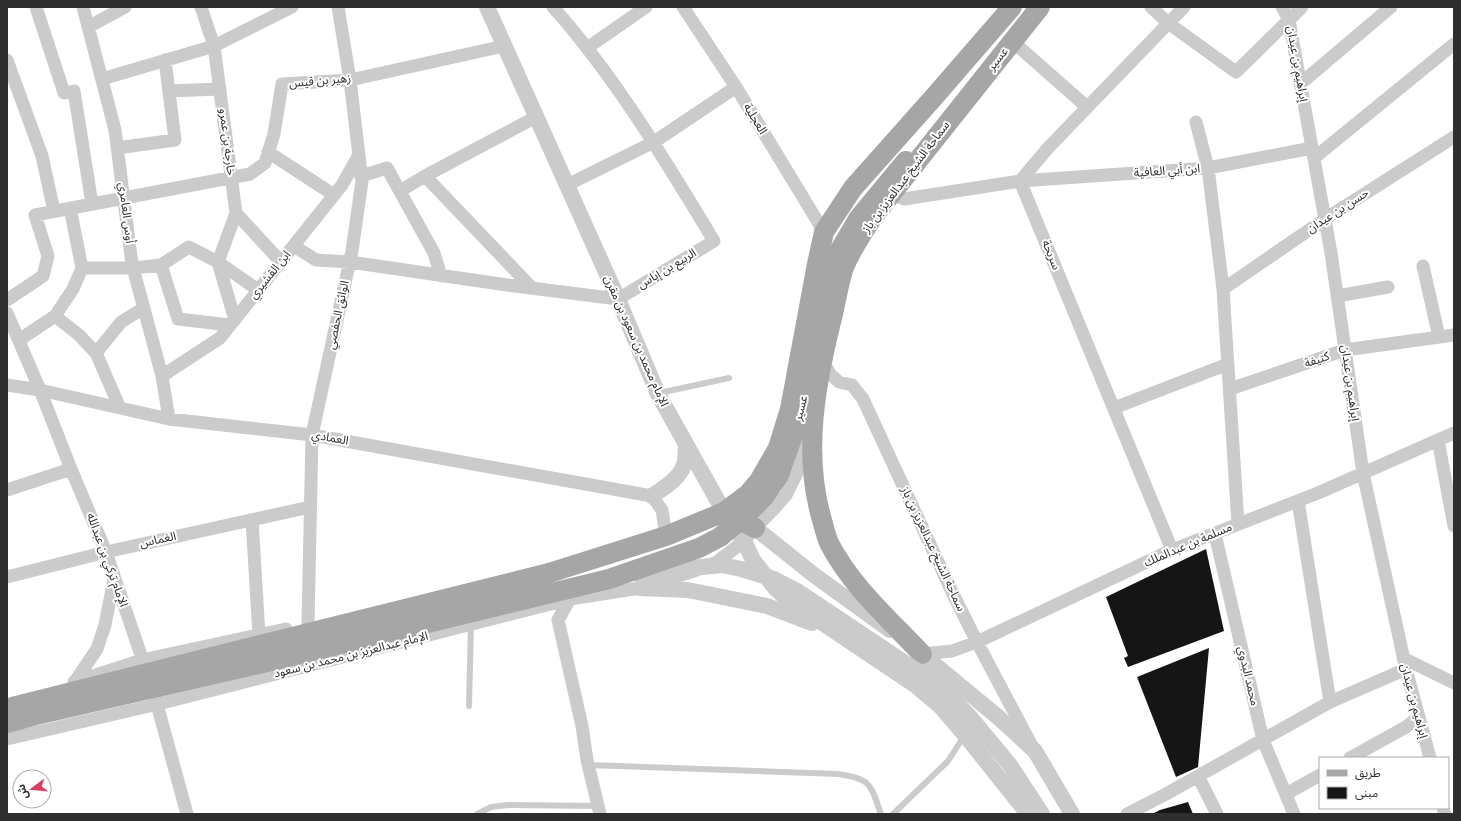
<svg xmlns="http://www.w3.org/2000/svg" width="1461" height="821" viewBox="0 0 1461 821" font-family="Signika,'Noto Sans Arabic',sans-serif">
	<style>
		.building { fill: #151515 }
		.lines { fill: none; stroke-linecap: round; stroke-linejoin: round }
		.service { stroke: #cbcbcb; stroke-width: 6 }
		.minor { stroke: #cbcbcb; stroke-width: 13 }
		.tertiary { stroke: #cbcbcb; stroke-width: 16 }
		.primary { stroke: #a6a6a6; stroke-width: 20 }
		.tertiary-bridge { stroke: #cbcbcb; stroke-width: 16 }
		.primary-bridge { stroke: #a6a6a6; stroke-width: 20 }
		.labels { text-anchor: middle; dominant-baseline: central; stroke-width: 4; stroke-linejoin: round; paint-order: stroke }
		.street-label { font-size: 12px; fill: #2e2e2e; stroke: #fff }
	</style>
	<rect width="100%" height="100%" fill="#fff"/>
	<path class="building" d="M1206 549 1224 631 1128 667 1124 658 1128 656 1106 597Z
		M1209 648 1198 767 1176 777 1137 677Z
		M1188 802 1193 814H1152L1160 810Z"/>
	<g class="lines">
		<path class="service" d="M659 393 729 378
			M469 706 471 624
			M589 765 838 774C872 779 870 784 881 814
			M477 814 491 807 508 805 599 806
			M893 814 948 761 964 736"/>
		<path class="minor" d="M36 7 64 93 74 91 92 204
			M83 7 115 130 132 264 162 376 169 419
			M201 7 214 46 236 213 281 262
			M683 7 736 87 824 232
			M1151 7 1168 23 1236 72 1302 7
			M1282 7 1289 20 1331 253 1363 473 1406 669 1430 758
			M88 27 125 7
			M1012 41 1087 107
			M587 48 646 7
			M7 60 42 156 54 211
			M102 79 214 46 292 7
			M1300 84 1391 7
			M169 91 220 89
			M1196 122 1208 168 1223 289 1238 524
			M117 148 175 140 165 60
			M268 152 334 195
			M1314 158 1454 44
			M361 176 387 168 434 253 441 276
			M425 176 532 288
			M1020 181 1172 550
			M1020 181 1048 148 1184 7
			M567 185 654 142 736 87
			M400 191 425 176 536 117
			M891 194 904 199 1020 181 1208 168 1312 148
			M70 208 82 268
			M294 246 316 260 350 262 507 285 618 299 714 241C665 160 616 78 553 7
			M161 265 178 319 230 325
			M1423 266 1439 337
			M1223 289 1325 219 1454 137
			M1337 296 1388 287
			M7 300 43 276 48 256 35 215 250 174 265 163 274 134 282 84 350 80 504 46
			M7 313 40 390 71 469 106 552 145 667
			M55 316 79 335 96 353 120 408
			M235 320 218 262 236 213
			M19 340 55 316 73 289 82 268H134L161 265 189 247 218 262 258 290
			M96 353 121 322 144 308
			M822 359 830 374 839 382 852 385 863 399 953 594 977 642 1031 744
			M162 376 220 338 342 185 359 155
			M7 385 40 390 169 419 312 435 652 496 662 510 666 536 659 538
			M1230 389 1345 350 1454 335
			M1114 408 1228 364
			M1438 440 1454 526
			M7 490 71 469
			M1298 501 1330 702
			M252 520 259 635
			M1215 534 1263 740 1294 814
			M7 577 106 552 310 507
			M570 599 558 620 582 726 587 760 600 814
			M308 624 312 435 352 251 362 181 350 80 338 7
			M922 654 952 651 977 642 1172 550 1318 493 1454 433
			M1403 658 1454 683
			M74 682 142 660 286 629
			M74 683 97 649 105 625 114 579
			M155 697 187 814
			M7 739 158 704 570 599 640 588 694 571 717 562 744 541 755 528 773 510 786 495 797 473 807 442
			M1350 758 1406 727 1418 717
			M1198 776 1217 814
			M1286 794 1320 775
			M1443 808 1445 814
			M1127 814 1166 794 1330 702 1406 669"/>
		<path class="tertiary" d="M487 7 618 299 658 394 724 512 744 541 753 560 775 588 787 599 915 685 941 707 965 735 1028 814
			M652 496C664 488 679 479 684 465 686 459 685 452 686 446
			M755 528 814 575 890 630
			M640 588 688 590 767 606 812 623
			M912 646 998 717 1035 751 1072 814"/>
		<path class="primary" d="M724 512 748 494 759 481 778 448 790 409 817 264 824 232 853 188 934 97 1012 7
			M549 573 666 536 724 512 755 528
			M922 654C889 619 851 586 829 543 826 536 824 527 822 520 802 453 816 381 833 314 836 300 839 284 843 270 850 251 862 234 873 217L1040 7"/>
		<path class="tertiary-bridge" d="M640 575 671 570 722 565 741 569 774 579 797 591 923 675 950 696 971 718 1010 765 1042 814"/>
		<path class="primary-bridge" d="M12 707 549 573
			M7 723 36 715 263 663 609 579 699 548 720 537 745 516 764 497 779 475 795 430 806 392 824 293 835 258 858 219 906 161"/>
	</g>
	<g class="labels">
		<g class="street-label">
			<text transform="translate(998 59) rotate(-52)">عسير</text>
			<text transform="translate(1297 64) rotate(80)">إبراهيم بن عيدان</text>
			<text transform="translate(320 81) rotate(-5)">زهير بن قيس</text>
			<text transform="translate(755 119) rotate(59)">العجلية</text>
			<text transform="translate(227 142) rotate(83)">خارجة بن عمرو</text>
			<text transform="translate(1167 171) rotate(-4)">ابن أبي العافية</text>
			<text transform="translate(906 177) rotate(-53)">سماحة الشيخ عبدالعزيز بن باز</text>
			<text transform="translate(1338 211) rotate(-33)">حسن بن عيدان</text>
			<text transform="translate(126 213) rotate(83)">أوس العامري</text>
			<text transform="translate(1051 255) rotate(68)">سريحة</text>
			<text transform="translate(667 269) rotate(-31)">الربيع بن إياس</text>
			<text transform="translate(270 275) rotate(-51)">ابن القشيري</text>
			<text transform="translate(338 315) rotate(-78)">الواثق الحفصي</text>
			<text transform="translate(636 341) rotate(66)">الإمام محمد بن سعود بن مقرن</text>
			<text transform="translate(1317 360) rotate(-19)">كتيفة</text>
			<text transform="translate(1350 383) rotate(82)">إبراهيم بن عيدان</text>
			<text transform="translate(801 408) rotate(-75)">عسير</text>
			<text transform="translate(330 438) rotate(10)">العمادي</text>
			<text transform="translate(158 540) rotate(-12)">الغماس</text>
			<text transform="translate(1188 545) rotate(-23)">مسلمة بن عبدالملك</text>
			<text transform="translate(933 549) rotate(65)">سماحة الشيخ عبدالعزيز بن باز</text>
			<text transform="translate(107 560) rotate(70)">الإمام تركي بن عبدالله</text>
			<text transform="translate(351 655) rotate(-14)">الإمام عبدالعزيز بن محمد بن سعود</text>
			<text transform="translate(1248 676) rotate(77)">محمد البدوي</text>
			<text transform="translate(1414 701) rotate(75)">إبراهيم بن عيدان</text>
		</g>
	</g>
	<rect width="1461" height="821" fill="none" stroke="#2e2e2e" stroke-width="16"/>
	<rect x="1319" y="757" width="130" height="52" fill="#ffffff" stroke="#ababab"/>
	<rect x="1327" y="770" width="20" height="6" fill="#a6a6a6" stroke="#ababab"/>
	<text x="1355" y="777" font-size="12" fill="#2e2e2e">طريق</text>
	<rect x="1327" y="787" width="20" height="12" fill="#151515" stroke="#ababab"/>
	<text x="1355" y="797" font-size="12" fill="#2e2e2e">مبنى</text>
	<g transform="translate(32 789) rotate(254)"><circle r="19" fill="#ffffff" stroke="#ababab"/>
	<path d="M0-3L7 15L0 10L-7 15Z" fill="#d93d5f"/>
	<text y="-6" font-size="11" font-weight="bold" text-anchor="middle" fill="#2e2e2e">ش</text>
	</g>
</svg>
